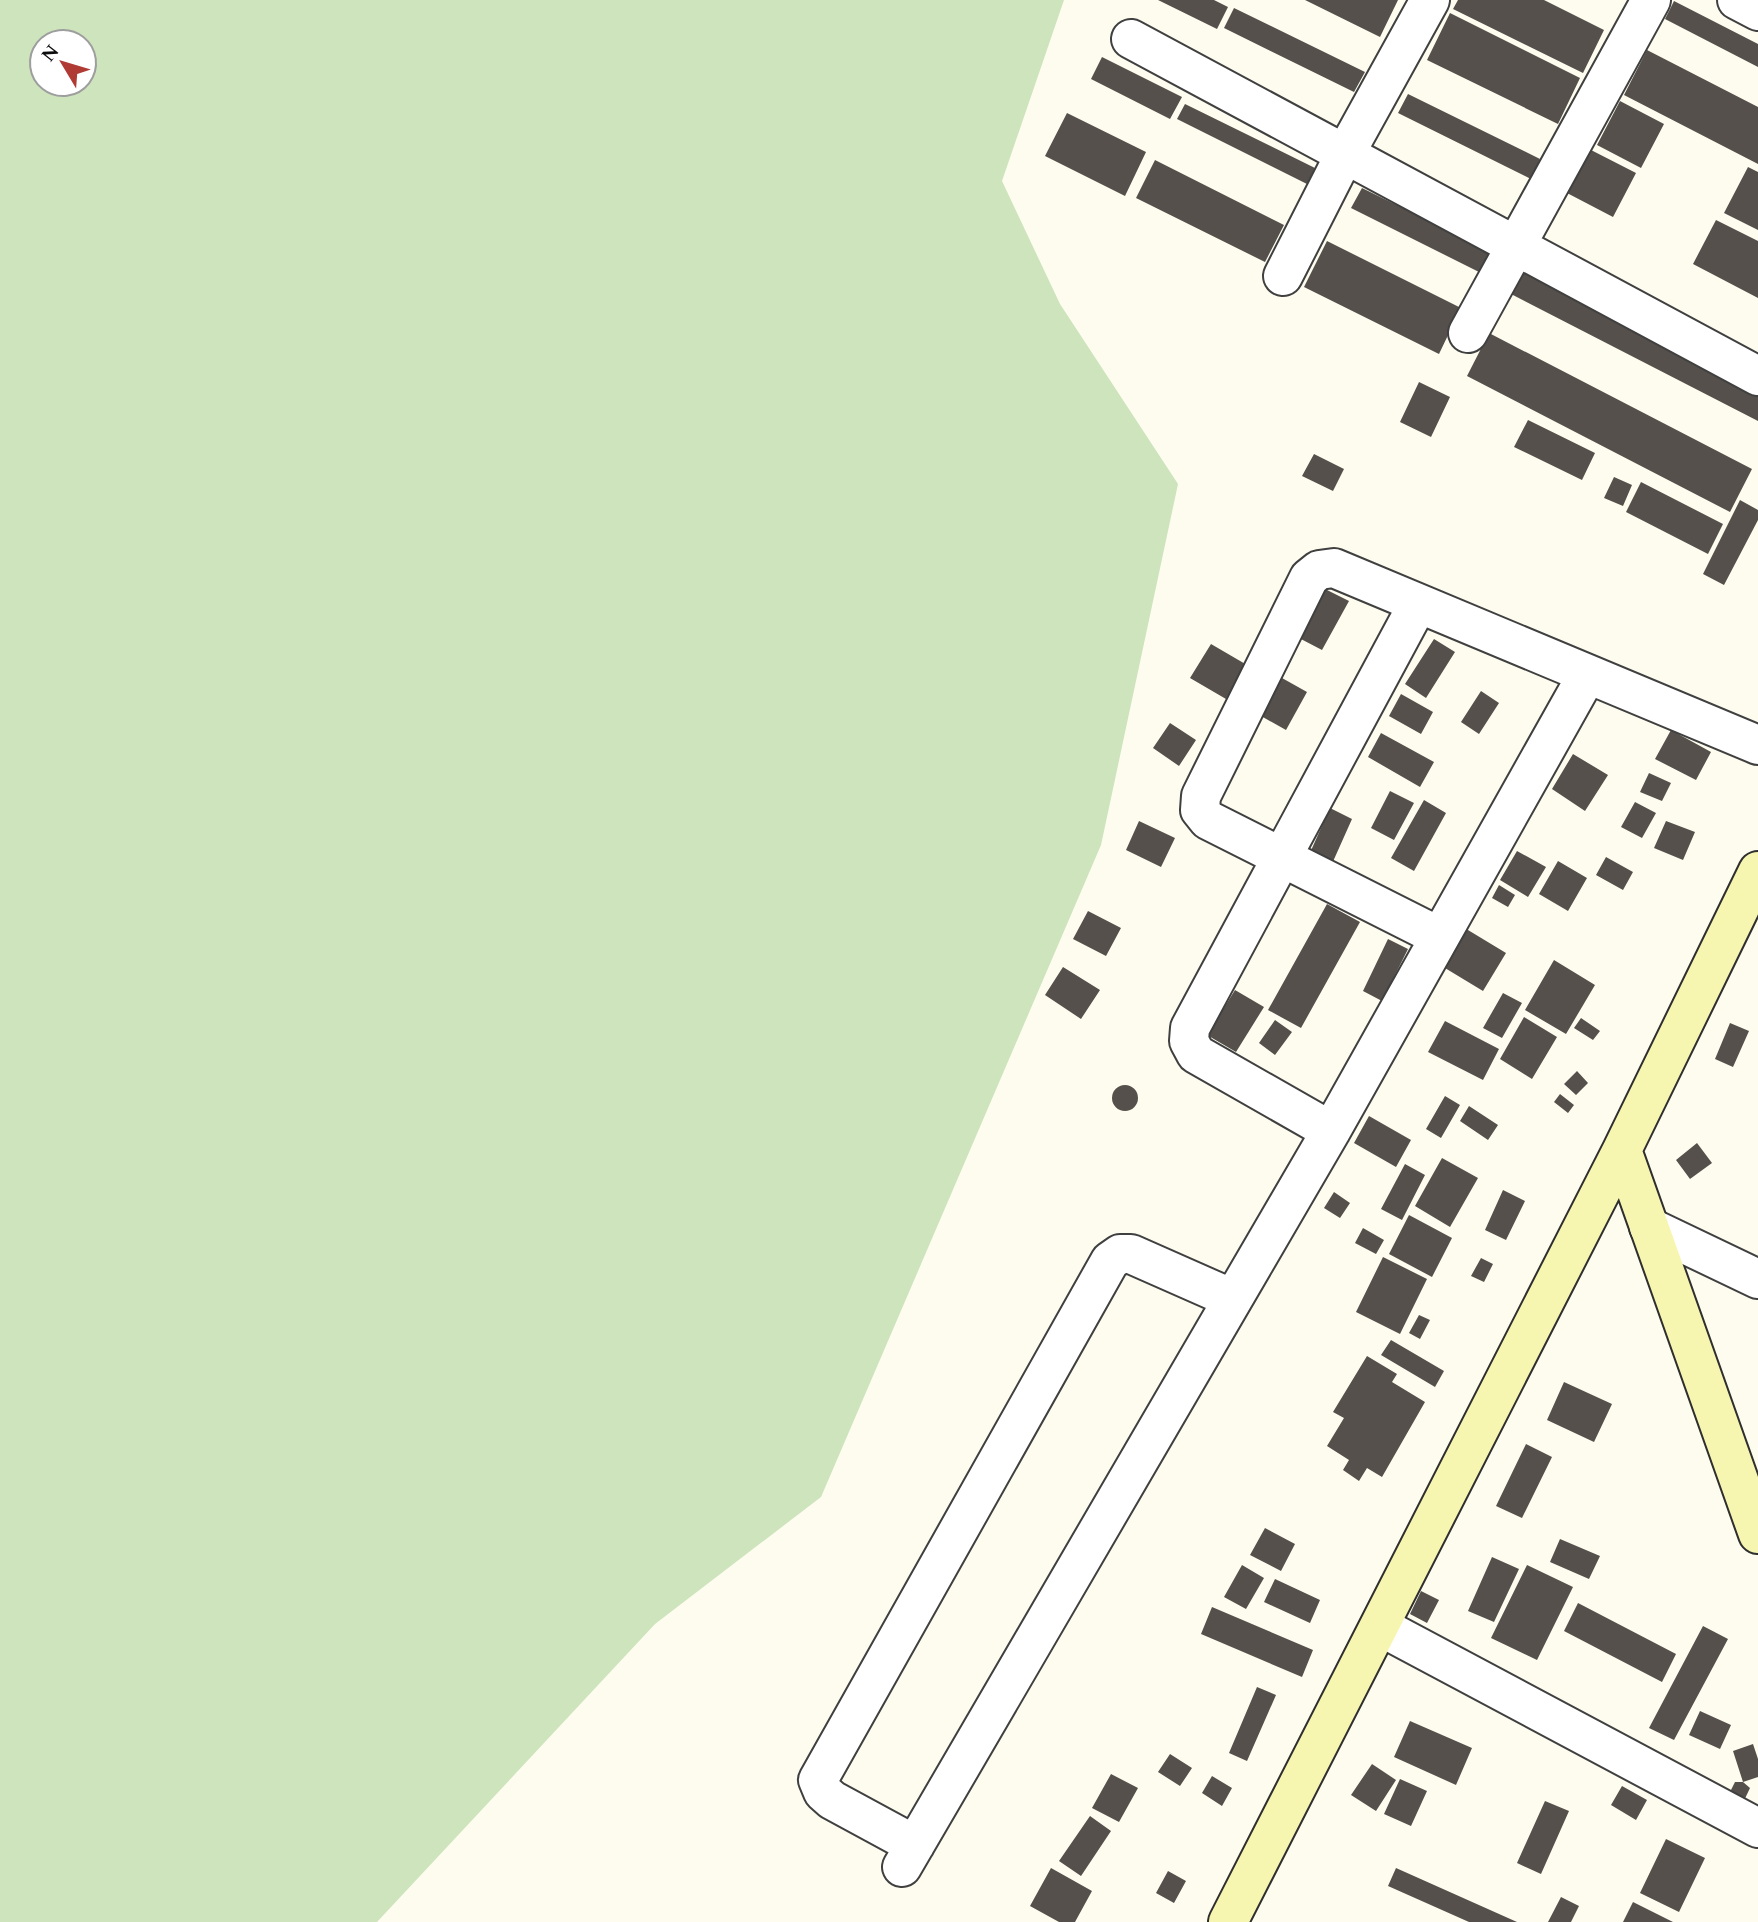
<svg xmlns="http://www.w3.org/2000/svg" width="1758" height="1922" viewBox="0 0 1758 1922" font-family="Spectral,serif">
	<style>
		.green { fill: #cde4bc; fill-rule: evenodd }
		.building { fill: #55504b }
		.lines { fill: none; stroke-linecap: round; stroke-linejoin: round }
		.street-casing { stroke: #404040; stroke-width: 42 }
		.secondary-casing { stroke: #2f2f2f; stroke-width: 42 }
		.street { stroke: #fff; stroke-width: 38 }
		.secondary { stroke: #f7f6b1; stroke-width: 38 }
	</style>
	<rect width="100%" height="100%" fill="#fdfcef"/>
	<path class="green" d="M0 0H1064L1002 181 1060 304 1178 484 1101 845 821 1497 655 1624 377 1922H0ZM42 42H84V84H42Z"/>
	<path class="building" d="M1158 0H1214L1228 7 1217 29Z
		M1305 0H1398L1380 37Z
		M1458 0H1544L1604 30 1583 73 1453 9Z
		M1674 1 1758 44V67L1665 19Z
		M1234 8 1365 72 1354 92 1224 28Z
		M1450 13 1580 78 1558 124 1427 60Z
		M1647 50 1758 107V164L1624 95Z
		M1102 57 1182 97 1170 119 1091 79Z
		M1408 94 1540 159 1531 179 1398 113Z
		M1620 101 1664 124 1641 168 1597 145Z
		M1185 104 1315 168 1307 184 1177 119Z
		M1067 113 1146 152 1125 196 1045 156Z
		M1591 150 1636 173 1613 217 1567 193Z
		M1155 160 1284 225 1265 262 1136 198Z
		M1748 167 1758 172V230L1724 213Z
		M1362 188 1490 251 1479 272 1351 208Z
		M1716 220 1758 241V298L1693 264Z
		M1327 241 1461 308 1439 354 1304 287Z
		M1525 268 1758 388V421L1511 294Z
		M1489 333 1752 469 1730 512 1467 376Z
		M1419 382 1450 397 1431 437 1400 422Z
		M1528 420 1595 453 1582 480 1514 447Z
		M1314 454 1344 469 1333 491 1302 476Z
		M1614 477 1632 485 1623 506 1604 498Z
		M1641 482 1723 524 1708 554 1626 512Z
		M1740 500 1758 510V520L1724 585 1703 574Z
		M1325 589 1349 601 1322 650 1299 638Z
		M1434 639 1455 652 1426 698 1405 684Z
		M1211 644 1247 665 1226 699 1190 678Z
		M1282 678 1307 692 1286 730 1261 716Z
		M1481 691 1499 703 1479 734 1461 722Z
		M1401 694 1433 712 1421 734 1389 716Z
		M1170 723 1196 740 1179 766 1153 748Z
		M1671 730 1711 752 1696 780 1655 759Z
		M1381 733 1434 762 1420 787 1368 757Z
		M1573 754 1608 775 1585 811 1552 789Z
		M1649 773 1671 783 1662 801 1640 792Z
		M1390 791 1414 803 1394 840 1371 828Z
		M1424 800 1446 813 1414 871 1391 858Z
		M1635 802 1656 813 1642 838 1621 827Z
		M1330 808 1352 819 1331 866 1309 855Z
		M1139 821 1175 838 1161 867 1126 850Z
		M1666 821 1695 832 1683 860 1654 848Z
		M1517 851 1546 867 1528 897 1500 880Z
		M1606 857 1633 872 1623 890 1596 875Z
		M1558 861 1587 878 1568 911 1539 894Z
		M1499 885 1515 895 1508 907 1492 898Z
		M1327 904 1360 922 1301 1028 1268 1010Z
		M1088 911 1121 928 1106 956 1073 939Z
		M1463 927 1506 953 1483 991 1440 965Z
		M1388 939 1408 949 1382 1001 1363 991Z
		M1554 960 1595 985 1566 1034 1525 1010Z
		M1063 967 1100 990 1081 1019 1045 995Z
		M1235 990 1264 1007 1236 1052 1207 1035Z
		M1503 993 1522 1003 1502 1038 1483 1028Z
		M1524 1017 1557 1037 1532 1079 1500 1059Z
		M1581 1018 1600 1031 1593 1040 1574 1028Z
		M1275 1020 1292 1032 1275 1055 1259 1043Z
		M1445 1021 1499 1049 1483 1080 1428 1052Z
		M1730 1023 1749 1031 1733 1067 1715 1059Z
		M1577 1071 1588 1083 1576 1095 1564 1084Z
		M1112 1098a13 13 0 1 1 26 0a13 13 0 1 1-26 0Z
		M1560 1094 1574 1105 1568 1113 1554 1102Z
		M1445 1096 1460 1105 1441 1138 1426 1129Z
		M1469 1106 1498 1125 1488 1140 1460 1121Z
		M1369 1116 1411 1140 1396 1167 1354 1143Z
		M1697 1143 1712 1163 1690 1179 1676 1160Z
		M1442 1158 1478 1178 1450 1227 1415 1206Z
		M1405 1164 1425 1175 1402 1220 1381 1209Z
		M1503 1190 1525 1201 1506 1240 1485 1230Z
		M1334 1192 1350 1203 1340 1218 1324 1208Z
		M1409 1215 1452 1238 1432 1277 1389 1254Z
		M1363 1228 1384 1240 1376 1254 1355 1243Z
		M1383 1257 1427 1279 1400 1334 1356 1312Z
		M1481 1258 1493 1264 1484 1282 1471 1276Z
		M1419 1315 1430 1320 1420 1339 1409 1333Z
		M1391 1340 1444 1371 1435 1387 1381 1355Z
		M1367 1356 1397 1374 1392 1382 1425 1402 1382 1477 1367 1468 1359 1481 1343 1470 1349 1460 1327 1446 1344 1418 1333 1412Z
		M1564 1382 1612 1404 1594 1442 1547 1420Z
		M1526 1444 1552 1457 1522 1518 1496 1506Z
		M1265 1528 1295 1544 1281 1571 1250 1555Z
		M1560 1539 1600 1556 1589 1579 1550 1562Z
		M1492 1557 1519 1569 1494 1622 1468 1611Z
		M1242 1565 1264 1578 1246 1609 1224 1597Z
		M1527 1565 1573 1587 1537 1660 1491 1638Z
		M1275 1579 1320 1600 1310 1623 1264 1602Z
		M1421 1591 1439 1600 1427 1623 1410 1614Z
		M1578 1603 1676 1654 1662 1682 1564 1631Z
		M1212 1607 1313 1650 1302 1677 1201 1634Z
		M1703 1626 1728 1639 1674 1740 1649 1728Z
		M1257 1687 1276 1695 1247 1761 1229 1753Z
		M1700 1711 1731 1725 1720 1749 1689 1735Z
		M1410 1721 1472 1748 1456 1785 1394 1757Z
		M1753 1744 1758 1759V1777L1743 1782 1733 1751Z
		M1170 1754 1192 1768 1180 1786 1158 1772Z
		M1372 1764 1396 1780 1376 1811 1351 1795Z
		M1111 1774 1138 1788 1119 1822 1092 1808Z
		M1212 1776 1232 1788 1222 1806 1202 1793Z
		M1400 1779 1427 1791 1411 1826 1384 1814Z
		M1735 1782H1743L1750 1788 1741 1807 1726 1800Z
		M1622 1786 1647 1800 1636 1820 1611 1805Z
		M1545 1801 1569 1811 1541 1874 1517 1863Z
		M1090 1816 1111 1831 1081 1876 1059 1861Z
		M1666 1839 1705 1858 1679 1912 1640 1893Z
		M1051 1868 1092 1891 1075 1922H1059L1030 1906Z
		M1396 1868 1517 1922H1469L1388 1886Z
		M1168 1871 1186 1881 1174 1903 1156 1893Z
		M1561 1897 1579 1906 1571 1922H1548Z
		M1633 1902 1673 1922H1623Z"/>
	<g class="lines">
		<g class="street-casing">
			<path id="street" d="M1737 0 1758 11
				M1131 39 1758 376
				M1283 276 1345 154 1430 0
				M1468 333 1651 0
				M1440 937 1208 820 1200 810 1201 796 1309 578 1319 570 1334 568 1758 745
				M1331 1131 1196 1054 1189 1041 1190 1028 1418 604
				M1649 1227 1758 1279
				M1381 1627 1758 1828
				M915 1845 832 1800 823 1792 818 1780 1110 1261 1120 1254H1131L1233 1299
				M902 1867 1331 1131 1587 675"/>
		</g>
		<g class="secondary-casing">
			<path id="secondary" d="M1622 1150 1758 1534
				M1228 1922 1622 1150 1758 871"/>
		</g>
		<use href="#street" class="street"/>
		<use href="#secondary" class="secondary"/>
	</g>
	<g transform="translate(63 63) rotate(308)"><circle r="33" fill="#ffffff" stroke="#9e9e9e" stroke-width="2"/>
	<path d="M0-5L12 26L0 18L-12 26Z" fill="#af3b34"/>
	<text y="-10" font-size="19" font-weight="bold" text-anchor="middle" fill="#0d0d0d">N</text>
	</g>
</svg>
